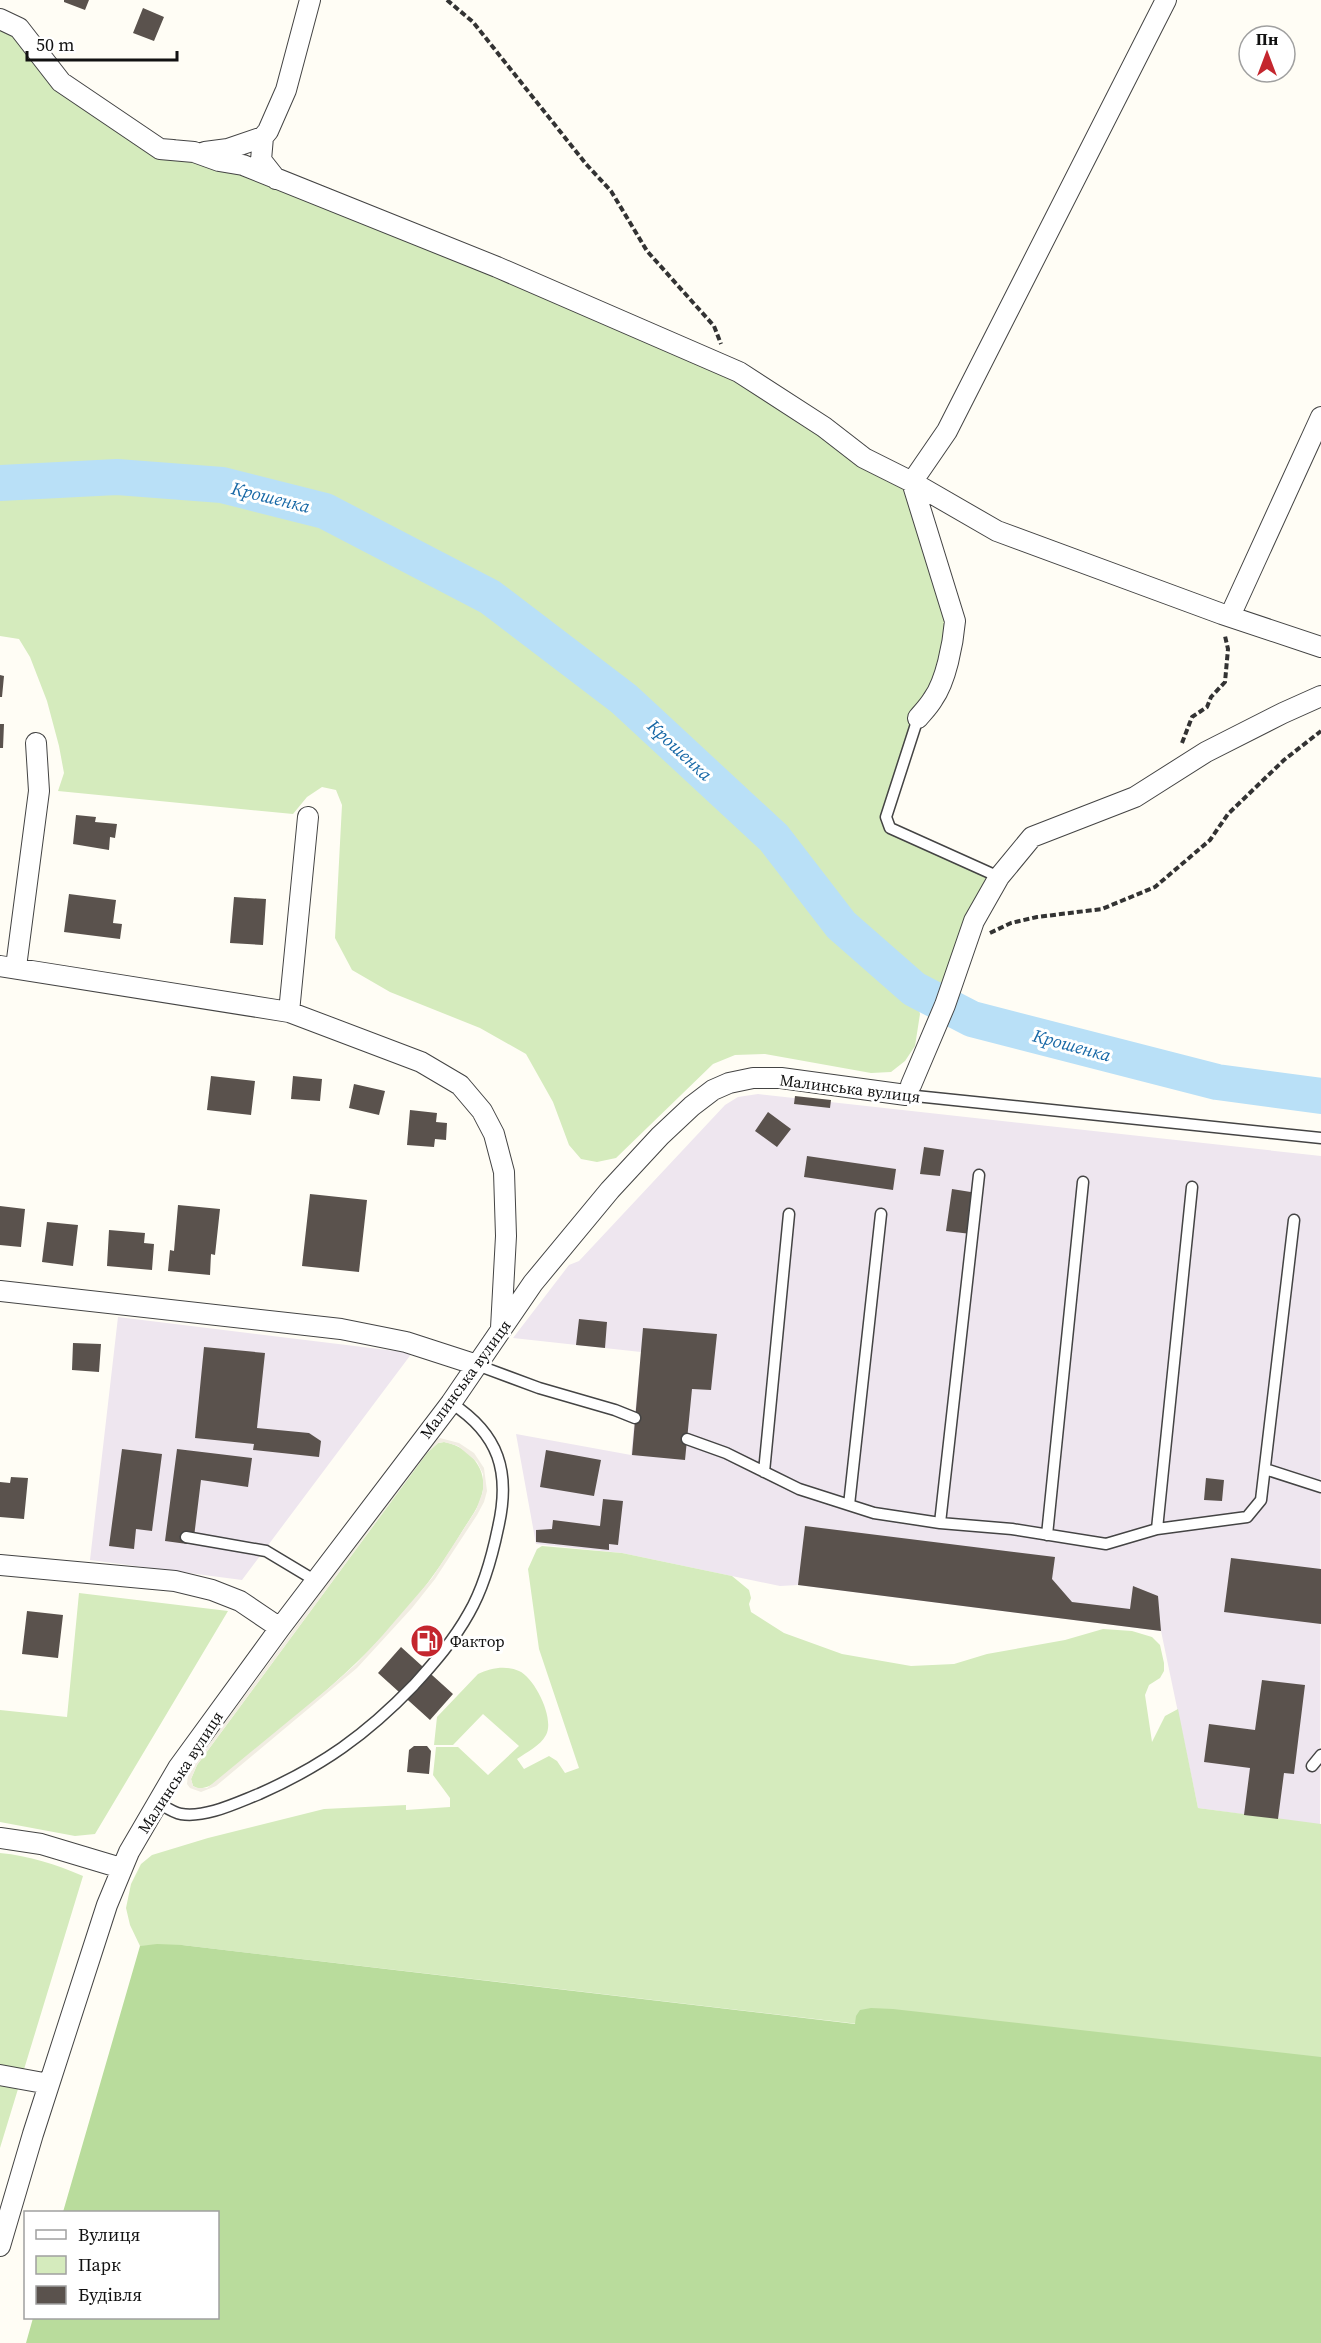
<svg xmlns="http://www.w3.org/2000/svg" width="1321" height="2343" viewBox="0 0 1321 2343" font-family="'Source Serif 4',serif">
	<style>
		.industrial { fill: #eee6ef }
		.green { fill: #d5ebbd }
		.forest { fill: #b9dc9c }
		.plaza { fill: #f1ede2; fill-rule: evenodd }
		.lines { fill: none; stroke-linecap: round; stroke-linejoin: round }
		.river { stroke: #b9e0f7; stroke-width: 36 }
		.building { fill: #5a524d }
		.service-casing { stroke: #444; stroke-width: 13 }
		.minor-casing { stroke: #444; stroke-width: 22 }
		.path { stroke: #333; stroke-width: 4; stroke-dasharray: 6 3; stroke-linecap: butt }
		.service { stroke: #fff; stroke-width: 10 }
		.minor { stroke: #fff; stroke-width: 20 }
		.labels { text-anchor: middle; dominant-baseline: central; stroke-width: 6; stroke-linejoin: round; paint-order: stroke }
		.street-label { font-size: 16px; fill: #111; stroke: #fff }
		.poi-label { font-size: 16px; fill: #111; stroke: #fff; text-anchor: start }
		.water-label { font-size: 18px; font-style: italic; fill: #1768a6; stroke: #fff }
	</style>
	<rect width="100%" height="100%" fill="#fffdf5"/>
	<path class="industrial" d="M758 1094 1321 1156 1320 1825 1198 1808 1161 1631 798 1585 780 1586 622 1553 536 1544 516 1434 631 1455 641 1352 513 1338 569 1265 579 1261 725 1105 738 1097Z
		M118 1317 412 1353 242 1580 90 1560Z"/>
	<path class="green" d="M0 19 61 82 160 149 194 152 739 372 912 482 955 621 918 718 886 817 890 828 999 877 945 1005 914 990 920 1014 915 1046 905 1061 891 1072 871 1073 765 1054 735 1055 713 1064 616 1158 597 1162 581 1159 569 1145 553 1102 526 1054 480 1028 390 992 352 970 335 938 342 805 336 790 322 787 307 797 293 814 58 791 64 773 59 746 47 701 30 657 19 639 0 636Z
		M444 1442C467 1446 486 1466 483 1489 481 1505 471 1517 463 1530 434 1579 397 1625 355 1664 312 1705 260 1747 213 1784 206 1788 200 1790 193 1786L191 1779 197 1765 427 1453 438 1443Z
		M542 1546 622 1553 732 1576 749 1590 751 1598 749 1604 751 1612 784 1633 842 1654 911 1666 954 1664 987 1654 1065 1640 1103 1629 1132 1631 1152 1637 1160 1645 1164 1663V1671L1160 1678 1149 1685 1145 1695 1152 1742 1165 1716 1178 1709 1198 1808 1321 1824V2078L182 1945 140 1946 130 1925 126 1908 131 1884 141 1864 152 1855 208 1838 324 1809 406 1805V1810L450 1807V1798L433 1775 436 1747H458L488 1775 519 1746 483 1714 453 1745H434L437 1717 478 1674C490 1668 506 1665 519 1671 535 1678 555 1719 546 1735 540 1746 527 1752 517 1759L524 1769 549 1756 557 1761 565 1773 579 1768 539 1649 528 1569 537 1549Z
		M79 1593 228 1611 95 1834 75 1836 0 1822V1710L67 1717Z
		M0 1853C30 1856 55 1864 83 1876L0 2148Z"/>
	<path class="forest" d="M157 1944 182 1945 855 2024 856 2016 860 2010 871 2008 893 2009 1321 2057V2343H26L33 2318H218V2212H63L140 1946Z"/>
	<path class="plaza" d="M440 1438 459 1443 474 1453 484 1468 487 1491 484 1502 477 1515 435 1579 412 1608 357 1668 216 1786 201 1792 190 1788 187 1784 188 1775 218 1732 431 1443ZM444 1442 458 1446 477 1462 483 1474V1491L476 1510 432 1578 382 1636 356 1664 330 1687 212 1784 207 1788H197L193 1786 191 1779 197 1765 427 1453 438 1443Z"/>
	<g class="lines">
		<path class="river" d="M0 483 117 477 222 485 325 511 490 597 624 699 774 838 841 925 914 989 972 1019 1217 1082 1321 1096"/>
	</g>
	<path class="building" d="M64 0H89L85 10 64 2Z
		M143 8 164 17 154 41 133 33Z
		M0 675 4 676 2 697H0Z
		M0 724H4L3 748H0Z
		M76 815 96 817 95 822 117 824 115 838 110 837 109 850 73 844Z
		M69 894 116 900 113 923 122 924 120 939 64 932Z
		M234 897 266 899 263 945 230 943Z
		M211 1076 255 1081 251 1115 207 1110Z
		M293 1076 322 1079 320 1101 291 1099Z
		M354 1084 385 1091 379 1115 349 1108Z
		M795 1096 831 1100 830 1108 794 1104Z
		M410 1110 437 1113 436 1122 447 1123 446 1140 435 1139 434 1147 407 1145Z
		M768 1112 791 1129 777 1147 755 1131Z
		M924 1147 944 1150 940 1176 920 1174Z
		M807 1156 896 1169 893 1190 804 1177Z
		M952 1189 977 1193 971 1234 946 1231Z
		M310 1194 367 1200 359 1272 302 1266Z
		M178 1205 220 1209 215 1255 211 1254 210 1275 168 1271 170 1250 174 1251Z
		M0 1206 25 1209 21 1247 0 1245Z
		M47 1222 78 1225 73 1266 42 1262Z
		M109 1230 145 1233 144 1243 154 1244 152 1270 107 1266Z
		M579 1319 607 1322 605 1348 576 1345Z
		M643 1328 717 1334 711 1390 692 1389 685 1460 632 1455Z
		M73 1343 101 1344 99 1372 72 1370Z
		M204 1347 265 1353 257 1428 309 1433 321 1441 319 1457 253 1450 254 1444 195 1438Z
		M122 1449 162 1454 152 1531 136 1529 134 1549 109 1546Z
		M177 1449 252 1458 248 1487 201 1480 194 1537 187 1544 165 1541Z
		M546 1450 601 1460 594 1496 540 1487Z
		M11 1477 28 1478 24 1519 0 1517V1482L10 1483Z
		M1206 1478 1224 1480 1222 1501 1204 1500Z
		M603 1499 623 1501 618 1545 609 1544V1550L536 1542V1530L552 1529 553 1520 600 1526Z
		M805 1526 1055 1557 1052 1579 1072 1602 1130 1609 1133 1586 1158 1596 1161 1631 798 1585Z
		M1231 1558 1321 1569V1624L1224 1612Z
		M27 1611 63 1615 58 1658 22 1654Z
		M401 1647 453 1694 430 1720 378 1673Z
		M1262 1680 1305 1685 1294 1774 1284 1773 1278 1819 1244 1815 1250 1768 1204 1762 1209 1724 1255 1730Z
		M414 1746H427L431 1751 429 1774 407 1772 409 1750Z"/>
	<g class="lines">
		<g class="service-casing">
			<path id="service" d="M918 718 886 817 890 828 999 877
				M906 1095 1321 1138
				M477 1365 539 1388 615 1410 635 1418
				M687 1439 726 1453 799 1489 874 1513 940 1523 1012 1529 1106 1544 1157 1529 1247 1517 1261 1500 1294 1220
				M1265 1469 1321 1487
				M764 1472 789 1214
				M849 1505 881 1214
				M940 1523 979 1175
				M1157 1529 1192 1187
				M1047 1535 1083 1182
				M186 1537 266 1551 316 1581
				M1312 1766 1321 1755
				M157 1802C164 1806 173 1813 181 1814 206 1818 236 1803 259 1794 322 1766 366 1735 414 1685 434 1663 454 1640 469 1613 484 1587 492 1557 498 1528 511 1472 499 1434 451 1403"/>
		</g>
		<g class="minor-casing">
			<path id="minor" d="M0 19 19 28 61 82 160 149 173 150
				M160 149 194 152 219 161 243 165 497 267 739 372 824 427 864 458 912 482 997 531 1222 614 1321 647
				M205 152 228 149 263 137
				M276 179 261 160 263 137 268 131 286 90 310 0
				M1230 616 1321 417
				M918 718C923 712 929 706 933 699 946 681 953 644 955 621L912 482 947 431 1166 0
				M0 966 289 1012 421 1062 460 1085 482 1111 494 1134 504 1172 506 1236 501 1328
				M16 967 39 791 36 743
				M289 1012 308 817
				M911 1085 945 1005 974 921 999 877 1032 837 1135 797 1206 752 1283 713 1321 696
				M0 1291 341 1329 406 1342 477 1365
				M0 1565 175 1581 212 1590 240 1601 280 1628
				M0 1838 41 1844 121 1868
				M0 2075 49 2084
				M0 2246 33 2134 107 1905 129 1852 178 1768 280 1628 451 1403 533 1283 610 1190 660 1136 692 1106 713 1090 729 1083 753 1078H781L906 1095"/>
		</g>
		<path class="path" d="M447 0 473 22 586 164 611 191 647 251 714 326 721 344
			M1182 743 1192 717 1207 707 1211 697 1225 682 1228 649 1225 636
			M990 933 1011 923 1037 917 1102 909 1155 887 1210 840 1228 814 1284 760 1321 731"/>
		<use href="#service" class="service"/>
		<use href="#minor" class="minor"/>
	</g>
	<defs>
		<g id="fuel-disc" transform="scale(1.725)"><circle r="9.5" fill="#c4262e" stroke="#fff"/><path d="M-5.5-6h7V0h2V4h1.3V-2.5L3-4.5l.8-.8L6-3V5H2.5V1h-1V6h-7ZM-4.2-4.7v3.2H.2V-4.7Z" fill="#fff"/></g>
	</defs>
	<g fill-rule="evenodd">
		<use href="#fuel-disc" x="427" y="1641"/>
	</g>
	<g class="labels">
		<g class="street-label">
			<text transform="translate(850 1088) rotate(7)">Малинська вулиця</text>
			<text transform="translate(465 1379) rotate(-54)">Малинська вулиця</text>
			<text transform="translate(180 1772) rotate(-57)">Малинська вулиця</text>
		</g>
		<g class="poi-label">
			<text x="450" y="1641">Фактор</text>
		</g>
		<g class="water-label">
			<text transform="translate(271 497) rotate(14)">Крошенка</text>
			<text transform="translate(680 750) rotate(43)">Крошенка</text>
			<text transform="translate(1072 1045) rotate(15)">Крошенка</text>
		</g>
	</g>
	<rect x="24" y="2211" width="195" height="108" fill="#ffffff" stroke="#a0a0a0" stroke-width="1.5"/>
	<rect x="36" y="2230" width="30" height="9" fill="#ffffff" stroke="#a0a0a0" stroke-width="1.5"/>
	<text x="78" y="2241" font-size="18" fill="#111111">Вулиця</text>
	<rect x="36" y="2256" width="30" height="18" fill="#d5ebbd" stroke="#a0a0a0" stroke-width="1.5"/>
	<text x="78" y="2271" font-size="18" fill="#111111">Парк</text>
	<rect x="36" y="2286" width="30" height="18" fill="#5a524d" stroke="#a0a0a0" stroke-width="1.5"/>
	<text x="78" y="2301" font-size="18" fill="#111111">Будівля</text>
	<g transform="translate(1267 54)"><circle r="28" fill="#ffffff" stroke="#a0a0a0" stroke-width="1.5"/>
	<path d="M0-4.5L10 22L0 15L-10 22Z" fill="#c4262e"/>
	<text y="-9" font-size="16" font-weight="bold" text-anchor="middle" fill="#111111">Пн</text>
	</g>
	<path d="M27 51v9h150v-9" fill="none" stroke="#111111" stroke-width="3"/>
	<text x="36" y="51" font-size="18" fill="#111111" stroke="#ffffff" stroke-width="4.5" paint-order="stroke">50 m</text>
</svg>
